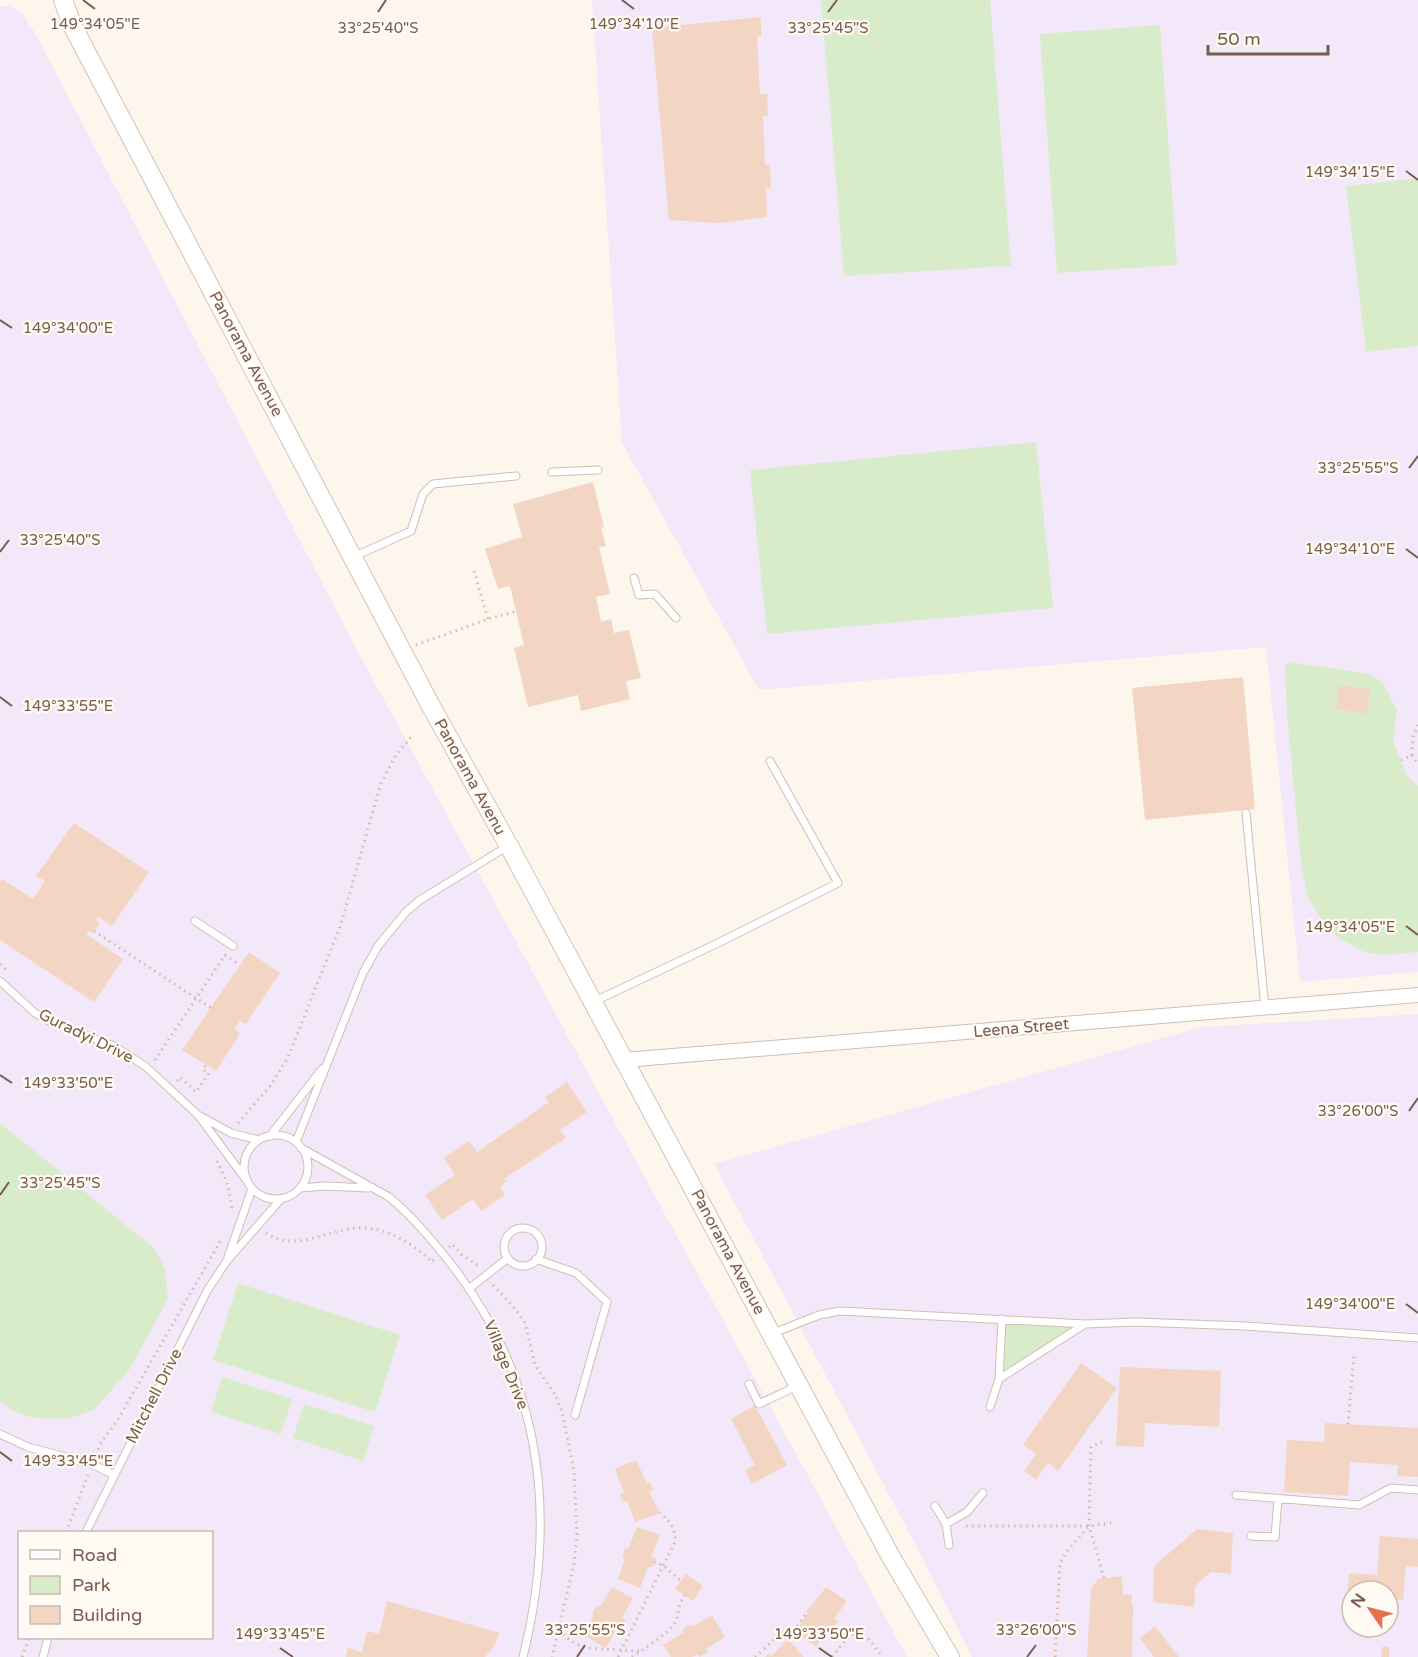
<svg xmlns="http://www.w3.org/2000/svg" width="1418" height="1657" viewBox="0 0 1418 1657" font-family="'Varela Round',sans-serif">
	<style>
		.education { fill: #f3e8fa; fill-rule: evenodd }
		.green { fill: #d8ecc9 }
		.building { fill: #f3d5c3 }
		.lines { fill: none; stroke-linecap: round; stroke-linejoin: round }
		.lane-casing { stroke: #d1beb0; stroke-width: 9 }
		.street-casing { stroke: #d1beb0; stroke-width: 16 }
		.secondary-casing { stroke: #d6c0b0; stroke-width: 20 }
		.path { stroke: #d9b8a5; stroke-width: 3; stroke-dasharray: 1.5 4.5; stroke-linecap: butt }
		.lane { stroke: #fff; stroke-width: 7 }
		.street { stroke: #fff; stroke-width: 14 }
		.secondary { stroke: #fff; stroke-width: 18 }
		.ticks { fill: none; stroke: #7a5c4d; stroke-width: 2 }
		.labels { text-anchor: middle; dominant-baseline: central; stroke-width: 4.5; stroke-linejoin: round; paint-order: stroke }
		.street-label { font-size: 16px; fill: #7a5c4d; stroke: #fffaf3 }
		.ticks-label { font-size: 15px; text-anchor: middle; fill: #7a5c4d; stroke: #fffaf3; stroke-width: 4.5; stroke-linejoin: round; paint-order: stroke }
	</style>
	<rect width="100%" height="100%" fill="#fdf6ec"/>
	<path class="education" d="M592 0H1418V972L1300 982 1266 647 759 690 622 443Z
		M0 6H9L21 12 34 31 365 665 907 1657H0ZM20 1532H212V1638H20Z
		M1418 1014V1657H972L913 1540 714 1164 1202 1027ZM1352 1591H1388V1627H1352Z"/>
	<path class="green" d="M821 0H990L1011 266 844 276Z
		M1160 25 1177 265 1057 273 1040 34Z
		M1418 178V346L1366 352 1346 186Z
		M1036 442 1053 608 767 634 750 470Z
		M1296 663 1370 674 1383 683 1397 710 1393 741 1407 776 1418 786V952L1386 955 1364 952 1340 939 1324 923 1308 898 1301 864 1287 714 1285 664Z
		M0 1123 154 1248 165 1269 168 1299 129 1370 94 1410 68 1419 34 1418 13 1411 0 1401Z
		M238 1283 400 1335 375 1412 213 1360Z
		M1002 1319 1085 1324 999 1379Z
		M222 1377 292 1399 281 1434 211 1412Z
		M304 1404 374 1426 363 1461 293 1438Z"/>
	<path class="building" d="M761 17V36L757 37 760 94H767L768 116H763L765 165H770L771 188H766L767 217 719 223 669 220 652 28Z
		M593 482 604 527 601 528 606 546 599 547 610 594 596 597 601 622 611 619 614 633 629 630 641 678 626 681 630 699 581 711 578 695 528 707 514 648 524 645 510 586 498 589 485 549 522 537 513 504Z
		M1243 677 1255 809 1145 820 1132 688Z
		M1339 685 1370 689 1367 714 1336 709Z
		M74 823 149 872 112 926 98 917 96 920 100 923 92 933 88 931 86 934 123 959 94 1002 0 940V882L2 879 33 899 45 881 36 876Z
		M249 952 280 973 246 1024 240 1021 234 1029 240 1034 216 1071 182 1050Z
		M567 1082 587 1112 560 1130 566 1138 504 1179 506 1182 500 1187 505 1195 481 1211 473 1199 442 1220 425 1195 455 1175 444 1158 469 1141 477 1152 549 1102 545 1097Z
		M1081 1363 1117 1388 1058 1471 1048 1463 1036 1480 1024 1471 1036 1454 1023 1445Z
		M1120 1367 1221 1371 1219 1427 1145 1423 1144 1447 1116 1446Z
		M755 1405 787 1465 752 1484 745 1470 755 1465 731 1419Z
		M1325 1423 1418 1428V1477L1397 1476 1398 1465 1350 1462 1348 1496 1284 1492 1287 1440 1324 1442Z
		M636 1460 647 1484 650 1482 653 1490 649 1492 660 1513 635 1522 627 1501 623 1502 620 1494 624 1493 615 1469Z
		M637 1527 660 1535 651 1557 656 1558 652 1567H648L640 1588 618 1579 625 1558 622 1557 625 1548 628 1549Z
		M1197 1529 1233 1533 1231 1574 1211 1572 1195 1586 1194 1607 1153 1602 1154 1566Z
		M1380 1536 1418 1539V1567L1406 1566 1403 1600 1388 1599V1591H1352V1597L1347 1596 1349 1573 1377 1575Z
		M686 1574 703 1586 693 1601 675 1589Z
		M1122 1576 1123 1595H1132L1131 1605 1133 1606 1132 1657H1087L1091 1589 1098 1579Z
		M612 1587 633 1598 622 1618 626 1620 620 1629 617 1628 606 1648 583 1635 594 1615 592 1614 597 1605 600 1607Z
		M826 1587 847 1601 834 1619 838 1622 831 1631 828 1629 816 1647 795 1632 808 1613 806 1612Z
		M387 1601 500 1633 494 1646 485 1657H346L348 1648 362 1652 367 1631 379 1634Z
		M712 1615 725 1637 706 1649 708 1652 700 1657 698 1654 692 1657H671L663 1645 684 1632 682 1630 691 1624 692 1627Z
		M1155 1626 1179 1657H1154L1140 1638Z
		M788 1639 804 1657H765L769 1653 771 1656Z
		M1382 1647H1389V1657H1381Z"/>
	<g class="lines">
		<g class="lane-casing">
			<path id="lane" d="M552 472 598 470
				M353 557 411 531 423 494 433 484 516 476
				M634 578 639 595 655 594 676 618
				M1246 813 1265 1008
				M195 921 233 946
				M0 981 35 1013 53 1023 114 1046 145 1066 198 1115 247 1181
				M595 1001 718 943 838 883 770 761
				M200 1116 231 1133 258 1140
				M244 1167a32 32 0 1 1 64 0a32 32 0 1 1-64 0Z
				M270 1136 322 1069
				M296 1142 363 973 378 946 406 912 420 900 508 846
				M301 1148 389 1197C413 1217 432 1240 451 1264 542 1381 558 1516 523 1657
				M300 1188 326 1186 368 1188
				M504 1247a19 19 0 1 1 38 0a19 19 0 1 1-38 0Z
				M228 1257 252 1189
				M536 1259 576 1273 607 1302 575 1415
				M470 1288 508 1258
				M771 1334 819 1315 840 1311 1085 1324 1136 1322 1245 1326 1418 1338
				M999 1379 1085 1324
				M749 1384 759 1404 797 1386
				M990 1407 999 1379 1002 1319
				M0 1434 28 1447 92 1464 114 1475
				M1236 1495 1359 1505 1391 1488 1418 1490
				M935 1506 946 1524 949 1545
				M946 1524 967 1512 983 1493
				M86 1532 207 1291 226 1262 281 1199
				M1251 1536 1275 1537 1278 1499
				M43 1657 48 1638"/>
		</g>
		<g class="street-casing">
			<path id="street" d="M624 1060 1418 995"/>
		</g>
		<g class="secondary-casing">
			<path id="secondary" d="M63 0 73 27 432 708 509 846 891 1557 950 1657"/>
		</g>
		<path class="path" d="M474 571 488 619
			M416 645 488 619 517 611
			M1412 755 1418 764
			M1401 760 1412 755 1413 737 1418 725
			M94 931 211 1008
			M0 964 7 971
			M155 1060 225 955 240 965
			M177 1081 180 1077 196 1092 209 1073 203 1070 206 1065
			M238 1123 271 1085 288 1057 340 927 381 783 396 755 412 736
			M217 1161 228 1185 232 1209
			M266 1233C295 1253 327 1230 357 1228 385 1226 412 1243 432 1262L435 1259
			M449 1247 452 1244 462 1255 480 1267
			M493 1285 517 1311 525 1323 535 1365 556 1396 562 1412 574 1471 577 1535 574 1564 552 1657
			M1348 1424 1354 1355
			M96 1455 101 1443 117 1421 221 1240
			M966 1526H1089L1111 1523
			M66 1532 88 1475
			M654 1562 664 1566 681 1581
			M1104 1578 1089 1526 1091 1447 1106 1440
			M559 1630C577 1651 594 1648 620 1650 626 1650 633 1651 639 1651
			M22 1657 29 1638
			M618 1657 675 1542C676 1529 670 1521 660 1513
			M632 1657C643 1649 668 1634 675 1623 680 1613 676 1608 685 1595
			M755 1657 785 1630 795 1629 806 1614
			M832 1657C856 1627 859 1623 882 1657
			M1055 1657 1060 1563 1067 1551 1089 1526"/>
		<use href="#lane" class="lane"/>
		<use href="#street" class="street"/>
		<use href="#secondary" class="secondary"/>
	</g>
	<path class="ticks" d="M83 0 95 9M622 0 634 9M378 12 386 0M828 12 837 0M1406 171 1418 180M0 320 12 328M1409 468 1418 456M1406 549 1418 558M0 552 9 540M0 697 12 706M1406 926 1418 935M0 1075 12 1083M1409 1111 1418 1098M0 1195 9 1182M1406 1304 1418 1313M0 1452 12 1461M280 1648 293 1657M819 1648 832 1657M577 1657 585 1645M1027 1657 1036 1645"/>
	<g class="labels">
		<g class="street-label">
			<text transform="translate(246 354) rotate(62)">Panorama Avenue</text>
			<text transform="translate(470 777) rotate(61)">Panorama Avenu</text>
			<text transform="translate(1021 1028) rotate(-5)">Leena Street</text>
			<text transform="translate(86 1036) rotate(26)">Guradyi Drive</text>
			<text transform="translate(728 1252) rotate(62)">Panorama Avenue</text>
			<text transform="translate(506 1365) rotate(68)">Village Drive</text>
			<text transform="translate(154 1396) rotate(-63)">Mitchell Drive</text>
		</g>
	</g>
	<g class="ticks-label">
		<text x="634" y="29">149°34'10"E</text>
		<text x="95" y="29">149°34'05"E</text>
		<text x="378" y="33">33°25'40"S</text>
		<text x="828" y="33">33°25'45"S</text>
		<text x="1350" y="177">149°34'15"E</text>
		<text x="68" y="333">149°34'00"E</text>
		<text x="1358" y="473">33°25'55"S</text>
		<text x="60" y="545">33°25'40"S</text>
		<text x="1350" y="554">149°34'10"E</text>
		<text x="68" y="711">149°33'55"E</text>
		<text x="1350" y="932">149°34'05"E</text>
		<text x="68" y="1088">149°33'50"E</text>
		<text x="1358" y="1116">33°26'00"S</text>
		<text x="60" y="1188">33°25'45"S</text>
		<text x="1350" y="1309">149°34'00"E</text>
		<text x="68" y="1466">149°33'45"E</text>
		<text x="585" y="1635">33°25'55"S</text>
		<text x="1036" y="1635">33°26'00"S</text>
		<text x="280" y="1639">149°33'45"E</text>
		<text x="819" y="1639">149°33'50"E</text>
	</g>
	<rect x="18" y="1531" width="195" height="108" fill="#fffaf3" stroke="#cabbb1" stroke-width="1.5"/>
	<rect x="30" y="1550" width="30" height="9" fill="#ffffff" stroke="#cabbb1" stroke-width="1.5"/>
	<text x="72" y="1561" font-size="18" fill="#7a5c4d">Road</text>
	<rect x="30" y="1576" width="30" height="18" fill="#d8ecc9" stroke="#cabbb1" stroke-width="1.5"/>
	<text x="72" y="1591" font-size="18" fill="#7a5c4d">Park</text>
	<rect x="30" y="1606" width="30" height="18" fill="#f3d5c3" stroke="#cabbb1" stroke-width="1.5"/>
	<text x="72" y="1621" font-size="18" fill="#7a5c4d">Building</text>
	<g transform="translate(1370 1609) rotate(305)"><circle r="28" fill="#fffaf3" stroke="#cabbb1" stroke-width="1.5"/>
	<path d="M0-4.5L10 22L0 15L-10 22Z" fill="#e76f51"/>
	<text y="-9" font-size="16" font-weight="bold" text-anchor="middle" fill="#7a5c4d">N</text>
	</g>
	<path d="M1208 45v9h120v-9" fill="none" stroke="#7a5c4d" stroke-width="3"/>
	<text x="1217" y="45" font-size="18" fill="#7a5c4d" stroke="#fffaf3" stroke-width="4.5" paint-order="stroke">50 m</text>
</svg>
